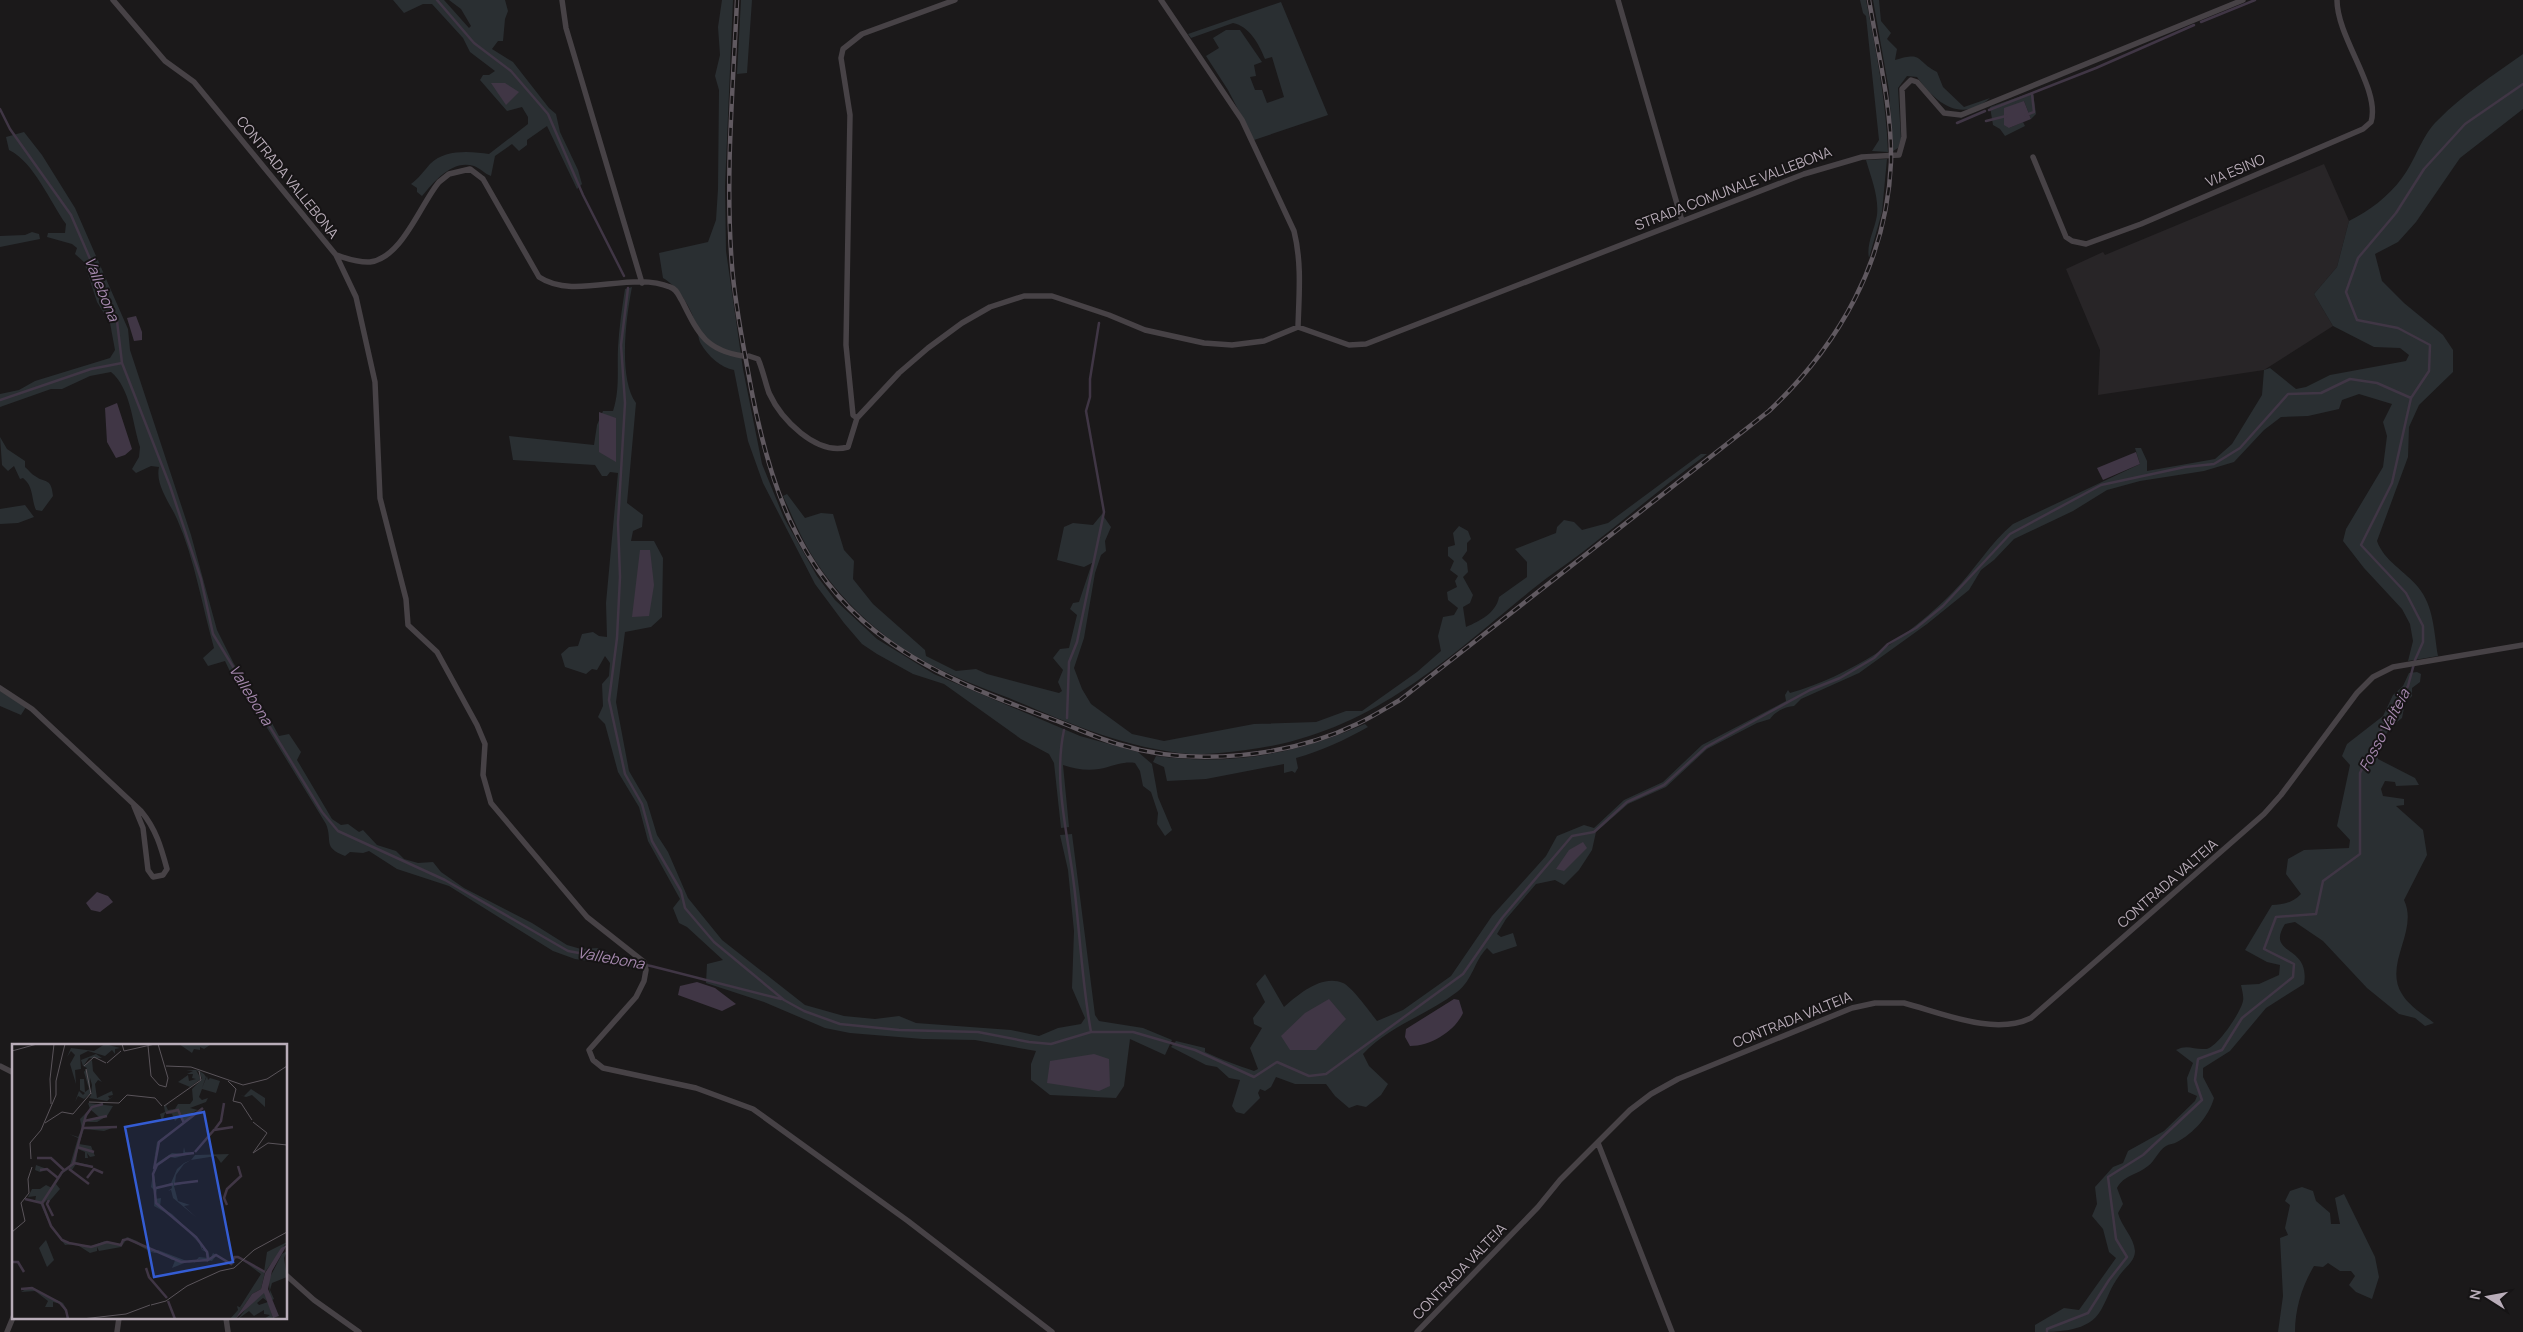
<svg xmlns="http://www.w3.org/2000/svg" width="2523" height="1332" viewBox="0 0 2523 1332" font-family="Manrope,sans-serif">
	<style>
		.built { fill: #282527 }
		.green { fill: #2a2f32 }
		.water { fill: #403645 }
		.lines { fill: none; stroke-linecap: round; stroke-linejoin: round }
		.stream { stroke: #403645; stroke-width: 2.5 }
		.street { stroke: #474246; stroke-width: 5.5 }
		.rail-casing { stroke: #605960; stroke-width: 4.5 }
		.rail { stroke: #161415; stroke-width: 2.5; stroke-dasharray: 8; stroke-linecap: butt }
		.labels { text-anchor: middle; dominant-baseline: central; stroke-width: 4; stroke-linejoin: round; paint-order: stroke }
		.street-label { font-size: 14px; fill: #b9adb9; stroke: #161415 }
		.water-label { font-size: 15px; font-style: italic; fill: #a689af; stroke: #161415 }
		.inset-river { fill: none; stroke: #403645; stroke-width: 2.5 }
		.inset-road { fill: none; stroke: #5a545a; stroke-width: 1 }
		.view { fill: #345cd3; fill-opacity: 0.15; stroke: #345cd3; stroke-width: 2.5 }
		.inset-edge { fill: none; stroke: #b9adb9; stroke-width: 2.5 }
	</style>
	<rect width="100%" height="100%" fill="#1b191a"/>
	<path class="built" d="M2324 164 2349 221 2337 267 2314 294 2333 326 2264 370 2098 395 2100 350 2066 269 2103 252 2105 255Z"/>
	<path class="green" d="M393 0H444L469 28 471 26 461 9 449 0H505L508 11 505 19 503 41H498L492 49 513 62 549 108 556 114 560 132 578 170 582 184 577 189 547 126 527 140V145L519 151 512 144 495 156 491 176C485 174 480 168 474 166 452 159 434 182 422 196L417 192V188L411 184C419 178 423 172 430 164 444 149 471 151 489 154L528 124V117L522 107 507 111 480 80 483 75H489L495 71 470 52 463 38 432 4H423L404 13Z
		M722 0H733L725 186 726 251 743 369 762 464 784 518 817 576 835 600 877 639 934 674 1080 736 1138 752 1152 764 1158 797 1172 830 1165 836 1157 824 1158 813 1151 792 1143 786 1140 771 1135 763C1122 761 1112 767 1099 769 1087 771 1075 769 1063 765L1069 827 1061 828 1054 763 1049 754 1021 739 944 684 913 674 877 654 862 644 844 623 815 584 763 483 748 441 734 370C721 368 708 356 701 344 698 339 698 331 696 325 691 308 679 287 663 278L659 253 708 242 716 220 718 189 719 90 715 76 720 55 718 27Z
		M741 0H752L747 73 737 74Z
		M1860 0H1866C1876 50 1886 101 1888 152L1872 151 1879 140 1866 16 1863 13Z
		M1873 0H1879L1881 21 1891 33 1887 39 1897 49 1895 60C1924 51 1915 61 1937 72L1943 87 1964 107 1990 98C1960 124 1935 102 1917 77L1907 76 1898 88 1901 139 1898 148 1893 151 1889 90Z
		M1281 2 1328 115 1254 140 1228 90 1206 56 1219 48 1213 38 1226 30H1240L1262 62 1254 65 1256 76 1250 77 1255 90H1262L1267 103 1284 97 1272 57 1265 59C1259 44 1249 26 1233 23L1191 38 1188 34Z
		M2523 54V109L2460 158 2416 222 2398 242 2375 254 2382 281 2404 303 2443 335 2453 350V372L2419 405 2409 427 2408 457 2377 541C2384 561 2405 571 2418 587 2434 606 2434 633 2438 656L2408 661 2413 641 2410 624 2402 609 2364 568 2343 541 2346 529 2383 467 2387 436 2383 422 2392 404 2359 394 2342 400 2339 409 2308 416 2281 417 2264 430 2234 462 2204 471 2140 481 2107 490 2073 511 2014 539 1994 560 1981 570 1969 590 1927 624 1859 673 1801 699 1794 706C1786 706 1774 712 1770 719L1757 723 1707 749 1666 787 1628 804 1596 832 1592 850 1579 870 1564 885 1555 880 1536 884 1506 919 1497 934 1501 937 1513 933 1517 946 1493 954 1487 948C1474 961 1473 980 1457 992 1427 1015 1389 1026 1363 1054L1369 1066 1388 1084 1381 1095 1366 1107 1357 1105 1349 1108 1335 1096 1326 1084H1295L1276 1077 1271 1087 1265 1091 1260 1089 1258 1093 1260 1098 1244 1114 1236 1112 1232 1106 1240 1080 1229 1078 1217 1067 1206 1065 1171 1047 1176 1041 1205 1048V1052C1222 1060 1237 1065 1254 1071L1258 1069 1250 1048 1262 1028 1254 1024 1253 1018 1265 1002 1256 984 1265 974 1284 1007C1299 994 1322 974 1343 983 1352 987 1370 1012 1377 1021L1403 1010 1451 976 1492 916 1546 856 1557 836 1584 825 1594 828 1624 800 1663 782 1702 745 1786 701 1785 695 1788 690 1790 693C1848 677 1910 636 1953 592 1975 570 1990 543 2013 524L2140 464 2135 448H2141L2147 461V471L2215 459 2232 444 2262 395 2264 370 2270 368 2296 389 2306 387 2330 375 2406 361 2409 355 2400 348 2374 347 2333 326 2314 294 2337 267 2349 221C2369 211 2388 197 2402 178 2416 160 2421 136 2438 120 2463 94 2494 75 2523 54Z
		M2033 92 2036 114 2031 119 2024 101 2009 128 2023 122 2025 126 2005 136 2000 129 1993 125 1990 107Z
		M24 132 42 155 75 208 128 329 130 350 191 535 217 630 234 664 246 678 248 687 267 714 279 736 289 734 301 752 297 760 332 819 341 825 348 824 359 832 363 830 377 845 396 851 404 859 418 863 433 862 441 872 464 888 532 923 567 945 581 949 598 948 613 955 637 960 642 969 575 959 553 951 449 886 397 869 369 851 363 853 350 852 345 856C322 847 333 841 326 824L261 718 237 686 225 661 208 666 203 658 214 648C202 606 195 560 177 519 170 503 155 485 159 467L151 466 136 473 132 469 139 457 140 447C132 422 131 389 111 372L90 376 62 389H51L0 407V394L19 390 35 381 110 358 115 350 110 323 97 302 84 262 75 254 77 248 72 244 47 237 48 233H65L66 224C50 202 34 162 9 150L6 137Z
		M1887 159 1882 212 1869 258C1866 244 1875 229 1877 215 1879 196 1871 178 1866 160Z
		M32 232 39 234 40 239 0 247V236L25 235Z
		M632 287C626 317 618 378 636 403L627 503 643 515 642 527 633 531 631 541H654L663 558 662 617 651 627 625 632 616 702 629 771 647 802 657 835 668 852 688 898 722 940 805 1005 844 1016 875 1019 899 1016 916 1023 1011 1030 1039 1036 1058 1028 1081 1024 1085 1018 1072 988 1074 931 1068 870 1060 835 1072 834 1095 1015 1099 1021 1143 1028 1172 1040 1165 1055 1130 1039 1124 1086 1116 1098 1050 1095 1031 1080V1064L1036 1051 975 1040 923 1039 850 1033 825 1028 764 1002 706 983 707 964 723 960 687 927 679 923 673 908 680 899 648 841 639 807 618 772 605 724 598 717 603 706 602 684 609 676 610 663 605 656 597 670 592 669 586 674 565 667 561 654 569 647 578 646 582 634 593 632 599 636 607 637 606 603 618 473 610 472 607 476H602L595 465 513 460 509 436 594 445 597 425 603 411H613C620 390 617 370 618 348 619 328 622 308 625 289Z
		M0 437 7 449 25 461V467C29 470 31 474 35 476 46 484 51 477 53 496L42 511 36 510C31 498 34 487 23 478L20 479 14 466 8 471 2 465Z
		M1701 454H1707C1665 485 1625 519 1584 551 1567 564 1550 575 1534 588 1443 662 1369 735 1246 750 1228 752 1209 755 1190 754 1127 749 1066 722 1009 698 977 686 946 674 917 657 873 632 831 590 807 547 798 531 791 513 783 496L787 494 805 518 821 513 833 514 844 550 854 561 853 579 873 604 925 650 926 656 956 671 976 669 987 674 1059 693 1062 691 1058 682 1063 670 1053 658 1060 649 1069 648 1077 615 1070 609 1073 603 1079 602 1092 563 1084 567 1057 560 1064 527 1073 523 1093 525 1102 514 1111 527 1105 541 1106 551 1101 555 1095 573 1084 638 1074 668 1082 689 1091 704 1132 734 1164 741 1254 724 1316 722 1346 711H1362L1417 672 1441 651 1438 636 1443 617 1454 615 1458 608 1448 600 1447 592 1457 587 1455 581 1458 576 1450 570 1454 561 1448 556V547L1455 545 1453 533 1459 526 1468 531 1471 539 1467 543V551L1462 558 1467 563 1468 572 1463 577 1473 595 1470 603 1463 607 1466 627C1480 621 1496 613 1499 597L1527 577V562L1515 549 1556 533 1557 527 1564 520 1574 522 1582 530 1608 523Z
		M25 505 34 517 18 523 0 524V509Z
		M2417 672 2421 674 2420 682 2412 688V696L2405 703 2402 718C2388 728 2379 741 2378 759L2415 778 2419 785 2396 786 2395 782 2385 781 2381 789 2383 796 2404 799V805L2396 806 2423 830 2427 855 2404 900C2419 931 2383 964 2402 994 2408 1005 2424 1015 2434 1023L2425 1026 2415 1018 2399 1014 2367 988 2323 941 2295 922 2285 924C2265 956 2311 944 2304 984L2266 1008 2230 1051 2203 1068V1077L2214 1098C2209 1116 2194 1133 2177 1142 2174 1144 2169 1144 2166 1146 2158 1151 2155 1161 2148 1166 2137 1175 2124 1175 2117 1188L2123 1204 2118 1213C2121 1226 2134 1237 2135 1251 2135 1262 2124 1268 2119 1276 2110 1288 2108 1298 2101 1310 2089 1332 2058 1332 2035 1332V1325L2064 1308 2079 1310 2116 1258 2109 1252 2103 1229 2092 1216 2097 1204 2095 1187 2113 1167 2123 1163 2128 1151 2164 1131 2195 1101 2197 1096 2188 1092 2187 1078 2193 1063 2176 1050C2188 1044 2193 1050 2206 1049 2217 1048 2241 1012 2243 1001 2244 997 2242 990 2241 985L2259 984 2279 975 2280 965 2267 962 2245 950 2272 905C2283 904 2293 903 2301 894L2286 874 2288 859 2304 850 2349 848 2350 840 2337 826 2350 765 2342 756 2347 744 2383 716 2393 695 2403 686 2409 673Z
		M0 691 26 707 21 715 0 706Z
		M1365 724 1368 727C1345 740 1321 751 1296 758L1298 768 1295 773 1292 771 1284 773V764L1206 779 1167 781 1164 767 1153 762 1156 756C1231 766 1296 754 1365 724Z
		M2302 1187 2313 1191 2316 1201 2330 1213 2331 1224H2340L2335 1198 2344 1194 2375 1257 2379 1277 2372 1299 2356 1292 2349 1285 2355 1276 2351 1271H2340L2328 1263 2323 1267 2314 1266C2302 1286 2295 1309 2295 1332H2278L2283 1296 2280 1238 2288 1235 2285 1228 2290 1205 2285 1201 2290 1191Z"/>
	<path class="water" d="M491 83H505L519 92 506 105Z
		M2024 101 2031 119 2009 128 2004 125V108Z
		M136 316 142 332V340L134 341 127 318Z
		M117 403 132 449 125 455 116 458 107 442 105 408Z
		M599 412 616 418V462L599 452Z
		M2136 452 2140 464 2103 480 2097 468Z
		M640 550H650L654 585 649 616 632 617Z
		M1583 842 1587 848 1564 871 1556 869 1569 850Z
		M97 892 108 896 113 902 100 912 91 910 86 903Z
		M697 982 715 988 736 1004 722 1011 678 995 680 986Z
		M1329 999 1346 1019 1316 1050H1290L1281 1036 1305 1013Z
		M1454 999 1459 1000 1463 1013C1455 1031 1431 1046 1410 1046L1405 1037 1406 1029Z
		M1094 1054 1109 1059 1110 1086 1099 1091 1047 1083 1050 1061Z"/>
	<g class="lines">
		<path class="stream" d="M437 0 474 43 511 71 548 114 583 195 624 276
			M2201 22 2255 0
			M0 109 10 129 71 215 117 321 122 363 170 486 201 579 213 634 322 812 338 831 445 880 568 951 651 966 781 999
			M1989 110 2096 68 2194 25
			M2026 115 2034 112 2032 94
			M1986 121 2006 116
			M1957 123 1985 111
			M628 288 621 345 625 403 618 523 620 577 617 638 609 700 625 774 642 804 652 841 681 891 685 908 714 942 784 1000 804 1011 840 1024 899 1030 978 1032 1029 1042 1051 1044 1091 1032H1133L1195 1050 1254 1077 1277 1062 1309 1076 1326 1074 1463 974 1502 918 1572 836 1594 832 1627 802 1664 785 1706 747 1810 690 1840 678 1874 658 1888 644 1916 628 1943 606 2010 534 2101 485 2185 467 2214 464 2240 448 2288 394 2321 393 2350 379 2377 383 2411 398 2429 371 2430 345 2398 328 2357 320 2346 292 2358 258 2396 213 2424 169 2465 124 2523 84
			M0 400 91 369 122 363
			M1067 718 1069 662 1077 642 1104 512 1086 411 1090 397V379L1099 323
			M1064 730C1053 781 1068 834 1074 885 1080 934 1082 983 1091 1032
			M2047 1332V1329L2088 1313 2109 1280 2127 1257 2116 1239 2108 1177 2143 1155 2202 1100 2195 1080 2198 1059 2222 1050 2242 1018 2293 977 2294 964 2264 949 2276 917 2316 914 2323 881 2360 854V773L2383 726 2408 686 2415 660 2423 642V626L2406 593 2361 545 2392 483 2411 398"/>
		<path class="street" d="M113 0 165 61 194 82 336 255C346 258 358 263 370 262 402 258 420 205 439 182L449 174 470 169 483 179 539 277C575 301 631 270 670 287 677 289 678 295 682 301 698 333 705 350 743 356
			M562 0 566 28 642 283
			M1161 0 1242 120 1294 231C1302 263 1299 295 1298 327
			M1618 0 1682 221
			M2033 157 2066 237 2072 241 2086 244 2141 224 2363 129 2371 122C2381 90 2337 38 2337 0
			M336 255 356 297 375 382 380 498 406 599 408 625 437 652 477 725 485 744 483 775 491 803 587 917 644 962 646 970 644 981 636 997 589 1050 593 1060 603 1068 696 1088 753 1109 908 1221 1052 1332
			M1298 327 1349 345 1366 344 1804 174 1862 157 1899 155 1904 137 1902 89 1911 80 1917 82 1944 113 1961 115 2243 0
			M749 356 758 359C763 370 765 382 769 393 781 419 816 456 848 447L857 418 899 373 928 348 962 323 990 307 1024 296H1052L1109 315 1145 330 1204 343 1232 345 1264 341 1298 327
			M857 418 853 415 846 345 850 115 841 58 843 49 862 34 955 0
			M0 688 32 709 141 811C156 829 161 847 167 869L163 875 153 877 148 870 143 828 134 806
			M0 1066 14 1073
			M1598 1143 1672 1332
			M286 1275 314 1300 359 1332
			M226 1318 228 1332
			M7 1332 14 1315
			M117 1332 119 1318
			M1417 1332 1538 1207 1560 1180 1630 1110 1651 1094 1678 1079 1852 1008 1875 1003H1904C1942 1013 1994 1036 2031 1018L2264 814 2281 795 2357 693 2373 677 2393 667 2523 645"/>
		<g class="rail-casing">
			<path id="rail" d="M737 0C733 89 725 178 732 266 735 307 744 348 751 388 769 482 797 569 875 631 929 674 993 697 1057 721 1078 729 1099 739 1121 745 1193 767 1289 757 1357 724 1372 717 1386 708 1400 700L1769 411C1839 345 1887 261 1891 162 1892 108 1878 53 1869 0"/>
		</g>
		<use href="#rail" class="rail"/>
	</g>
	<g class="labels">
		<g class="street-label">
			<text transform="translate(2235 170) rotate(-23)">VIA ESINO</text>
			<text transform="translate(288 177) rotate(51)">CONTRADA VALLEBONA</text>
			<text transform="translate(1733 188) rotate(-21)">STRADA COMUNALE VALLEBONA</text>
			<text transform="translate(2167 883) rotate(-41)">CONTRADA VALTEIA</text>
			<text transform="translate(1792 1019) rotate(-22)">CONTRADA VALTEIA</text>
			<text transform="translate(1459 1271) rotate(-46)">CONTRADA VALTEIA</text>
		</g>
		<g class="water-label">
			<text transform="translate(102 289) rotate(68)">Vallebona</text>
			<text transform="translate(251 695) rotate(58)">Vallebona</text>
			<text transform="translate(2384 730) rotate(-62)">Fosso Valteia</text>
			<text transform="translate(611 958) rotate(10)">Vallebona</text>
		</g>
	</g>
	<g transform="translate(12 1044)">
		<rect width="275" height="275" fill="#1b191a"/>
		<path d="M93 0 108 4 103 5V10L100 6 93 12 76 7 68 11 69 25 63 26 64 40 58 20 63 11 59 7 55 13 59 4 82 7ZM167 0H198V1L192 5 188 3V6L182 5 180 9ZM84 10 90 14H77L72 21 80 16 81 27 90 38 86 36 83 40 85 54 100 47 101 51 96 52 98 55 101 52 95 57 77 54 79 51 80 41 78 34V50L72 55 66 52 63 58 67 47 71 51 73 49 68 46V35H72L73 48 77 45 72 28 75 24 71 22 69 16ZM174 26H186L192 30 194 33 190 44 195 32 196 36 198 34 208 37 204 49 190 45 187 53 190 56 196 54 194 58 178 64 186 66 178 70 179 75 183 72 147 97 142 117 145 98 171 79 168 72 163 77 160 70 153 69 150 78 148 70 153 68 152 62 158 59 154 62 156 66 163 65 166 60H178L181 56 180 45 190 35 188 29 184 26 189 35 178 43 166 38 176 31 177 37 184 35 180 34 181 30H175L181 27ZM239 45 253 54V63L240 51 234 53 228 51 232 52ZM76 59 101 62 95 72 85 78H75L87 73 79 66 72 77V83L100 84 92 87 72 85 67 100 79 102 83 112 78 113 75 109 76 114H73V108L66 105 64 118 81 122 64 120 60 126 77 141 57 125 51 129 44 140 48 145 35 160 41 172 34 159 36 155 31 160 39 182 51 196 58 199 80 202 93 197 108 200 115 193 125 197 142 208 146 206 180 219 175 218 160 224 164 214 160 216 147 207 143 209 139 208 115 195 109 203 87 207 85 203V207L78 209 64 200 53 201 38 181 28 159 23 157 24 152 16 153 20 145H28L34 141 40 144 45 134 35 126 28 128 23 126 24 121 35 125 46 133 51 125 39 114 52 126 58 121 66 94 57 90 66 93 70 85 68 75 78 65ZM172 103 173 108 182 109 163 114 158 113 145 122 142 130 144 144 159 139 165 125 172 119 179 116 183 111 217 110 209 119 204 112 179 116 172 120 164 131 163 139H174L162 142 166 157 178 161 172 162 185 174 161 154 159 146 156 147 160 144 159 140 145 145 143 155 149 154 148 163 160 170 184 193 190 200V205L196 207 198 215 201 209 219 219 221 212 227 213 230 215 223 214 221 221 204 212 200 217 187 215 181 220 187 213 196 214 194 208 190 206 187 199 163 174 142 162 143 147 139 143 142 121 160 109 171 110ZM34 196 42 216 35 223 27 204ZM275 198 253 228 249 245 240 250 223 275H218L226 266 225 262 230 264 228 263 249 230 230 216 252 228 255 208ZM275 207 272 214 275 233 260 239 258 246 262 255 258 257 257 235 270 210ZM17 243 51 259 54 264 57 275 49 260 41 258V263H33L36 257 23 247 9 248ZM253 248 255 257 251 254 245 259 247 261 256 258 261 274 252 275 258 271 252 270V266L242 272 237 267 226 275 244 252Z" fill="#2a2f32"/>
		<path d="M275 201 260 227 256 245 267 272 261 274 252 249 223 275 240 250 249 245 253 229 269 204Z" fill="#403645"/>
		<path class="inset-river" d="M154 69 166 66 172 79M72 77 95 72M71 84 105 83M203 85 209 77 212 59M65 103 82 108M183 108 202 86 221 83M182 109 158 112 145 121 141 130 144 159 184 193 195 208 196 216 204 211 219 220 223 213H226L253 228M25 114H39L52 126M62 119 81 123M57 125 77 140M142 125 147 98 191 64M28 126 35 125 46 134M75 134 82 125 91 129M162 140 186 137M144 144 161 140M13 155 30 159 50 128 61 120 74 71 80 63 91 60M37 156 35 160 41 172M30 159 39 182 50 196 57 199 79 203 95 198 109 201 111 196 116 195 169 218 196 216M215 161 212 154 215 145 229 132 226 122M0 218H6L12 228M134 224 137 233 155 254M9 245 20 244 48 259 54 266 56 275M156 257 163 275"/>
		<path class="inset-road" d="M110 0 112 7 143 0M136 2 139 32 147 41 154 43 156 34 146 0M0 7 25 0M95 19 109 7M72 22 82 13 94 19M154 22 179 23 231 41 255 35 275 22M74 25 79 50M216 37 224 45 221 57 229 59 240 76M115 51 143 54 150 62M77 58 107 59 115 51M39 60 38 35 42 0M152 62 189 36 187 27M241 78 255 89 241 109 256 99 275 101M33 79 50 68 61 70 79 49M19 115 18 99 29 86 44 51V37L53 0M0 188 13 177 9 159 17 149 16 135 20 123M139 261 154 257 175 242 208 227 222 224 242 206 275 188M70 275 114 270 138 261"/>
		<path class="view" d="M192 68 221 218 142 233 113 83Z"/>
		<rect width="275" height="275" class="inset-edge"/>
	</g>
	<g transform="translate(2488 1297) rotate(281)" stroke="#161415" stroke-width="4" paint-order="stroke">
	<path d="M0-4L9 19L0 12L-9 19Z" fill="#b9adb9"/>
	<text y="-8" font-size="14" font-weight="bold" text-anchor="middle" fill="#b9adb9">N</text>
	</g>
</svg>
